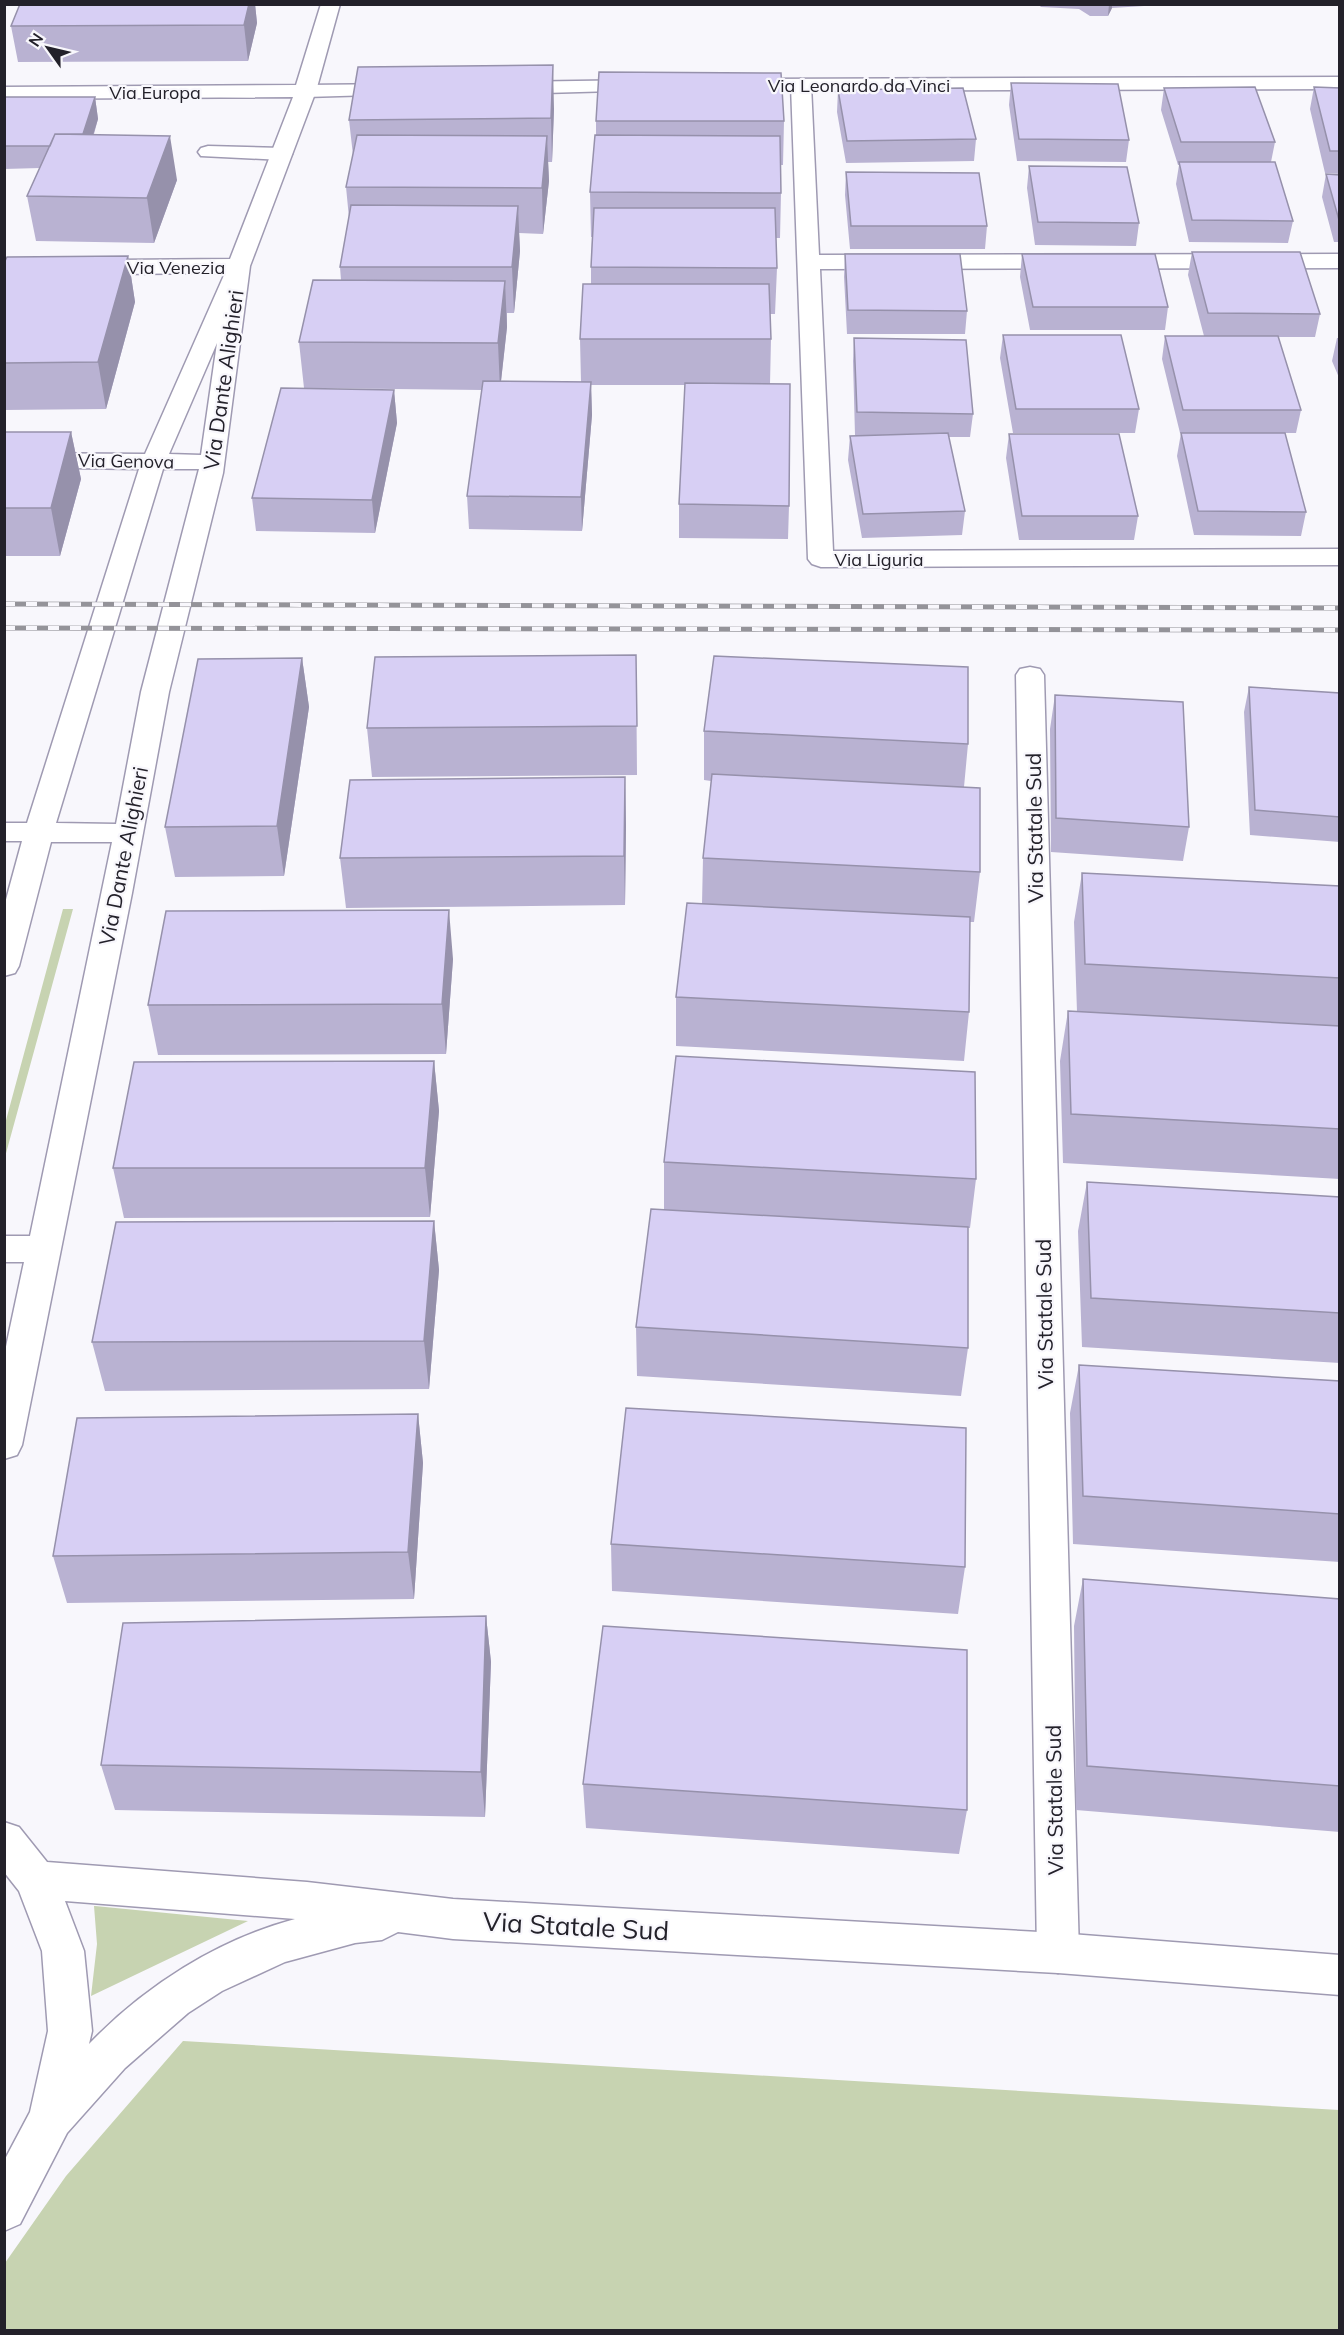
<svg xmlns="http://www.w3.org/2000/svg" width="1344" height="2335" viewBox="0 0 1344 2335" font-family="Mulish,sans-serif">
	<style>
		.green { fill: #c7d3b1 }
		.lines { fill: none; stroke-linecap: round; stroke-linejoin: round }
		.service-casing { stroke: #9f9ab2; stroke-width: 3 }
		.minor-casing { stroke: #9f9ab2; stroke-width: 3 }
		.tertiary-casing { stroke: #9f9ab2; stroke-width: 3 }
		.primary-casing { stroke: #9f9ab2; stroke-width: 3 }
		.service { fill: #fff; fill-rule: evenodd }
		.minor { fill: #fff; fill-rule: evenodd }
		.tertiary { fill: #fff; fill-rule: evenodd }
		.primary { fill: #fff; fill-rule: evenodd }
		.rail-casing { stroke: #949399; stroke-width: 5 }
		.rail { stroke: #f8f7fc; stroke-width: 4; stroke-dasharray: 11; stroke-linecap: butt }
		.wall { fill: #b9b2d2 }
		.shaded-wall { fill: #9691ab }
		.building { fill: #d7cff4; stroke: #9691ab; stroke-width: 1.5 }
		.labels { text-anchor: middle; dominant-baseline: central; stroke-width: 4.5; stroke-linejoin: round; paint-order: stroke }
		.far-street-label { font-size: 18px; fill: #23212a; stroke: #f8f7fc }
		.street-label { font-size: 21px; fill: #23212a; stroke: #f8f7fc }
		.near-street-label { font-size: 26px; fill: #23212a; stroke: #f8f7fc }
	</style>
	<rect width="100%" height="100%" fill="#f8f7fc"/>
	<path class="green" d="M63 909H73L5 1157V1124Z
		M94 1906H95L248 1921 91 1996 97 1944Z
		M183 2041 1339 2110V2330H5V2263L66 2176Z"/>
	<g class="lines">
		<g class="service-casing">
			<path id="service" d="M208 146 282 148 289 150 292 154 289 158 282 160 201 156 198 152 201 148Z"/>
		</g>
		<g class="minor-casing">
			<path id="minor" d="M321 4H340L316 91 250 266 223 473 169 692 132 893 22 1445 17 1455 4 1459V1356L24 1262H4V1236H30L112 842H51L19 966 15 973 4 976V907L22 841H4V823H27L139 469 4 467V453L145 454 225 273 4 275V261L230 259 293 97 4 99V87L296 85ZM217 343 201 455 169 454ZM163 469H199L141 692 116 824 56 823Z
				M801 79 808 81 811 85 819 255 1340 254V268L820 269 833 551 1340 549V565L821 567 812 564 808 559 791 85 794 81Z
				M1030 667 1040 669 1044 675 1079 1953 1073 1967 1058 1973 1043 1967 1037 1953 1016 675 1020 669Z"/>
		</g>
		<g class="tertiary-casing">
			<path id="tertiary" d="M1340 77V89L737 91 730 89 727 85 730 81 737 79Z
				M643 80 650 82 653 86 650 90 509 94 502 92 499 88 502 84 509 82Z
				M400 84 407 86 410 90 407 94 306 97 299 95 296 91 299 87 306 85Z"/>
		</g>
		<g class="primary-casing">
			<path id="primary" d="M4 1822 19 1827 47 1862 307 1882 453 1899 1058 1933 1340 1955V1995L1058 1973 453 1939 398 1932 382 1940 355 1943 285 1962 222 1991 188 2013 125 2068 67 2133 20 2224 4 2231V2161L30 2112 48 2031 42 1951 19 1891 4 1872ZM65 1901 295 1919C217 1940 145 1986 89 2044L92 2031 84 1951Z"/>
		</g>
		<use href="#service" class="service"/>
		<use href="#minor" class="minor"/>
		<use href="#tertiary" class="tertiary"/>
		<use href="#primary" class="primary"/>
		<g class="rail-casing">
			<path id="rail" d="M4 604 1340 608
				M4 628 1340 630"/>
		</g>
		<use href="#rail" class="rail"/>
	</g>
	<path class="wall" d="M20 4H255L257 23 248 61 18 62 11 26Z
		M1038 4H1146L1144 6 1112 8 1108 16H1090L1079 9 1041 7Z
		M1011 83 1129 140 1126 162 1017 161 1009 105Z
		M1314 87 1340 88V174L1325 173 1310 109Z
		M1164 88 1275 142 1271 162 1293 221 1288 243 1189 242 1176 184 1179 165H1178L1161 110Z
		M838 90 976 139 974 161 846 163 837 112Z
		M4 97H95L98 119 94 134 177 180 154 243 36 241 27 196 40 168 4 169Z
		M554 109 552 162H548L549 181 543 234 519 233 520 251 514 313H507V327L501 381 581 382 580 339 591 284V267L592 237H591L590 192 596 135V121H784L783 165H781V193L780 238H776L777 268 775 314H770L771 339 770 384 789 506 788 539 679 538V504L685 385H591L592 415 582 531 469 529 467 496 482 390 304 388 299 342 341 280 340 267 349 218 346 187 353 155 349 120Z
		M1029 166 1139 223 1136 246 1035 245 1027 188Z
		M846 172 987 226 985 249H850L845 195Z
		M1326 174 1340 175V242H1334L1322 197Z
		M1192 252 1320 314 1315 337H1278L1301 410 1296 433H1285L1306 512 1301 536 1194 535 1177 456 1181 433H1180L1162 359 1165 336H1204L1188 275Z
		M845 254 967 311 965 334H847L844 277Z
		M1022 254 1168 307 1165 330H1030L1020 277Z
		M128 256 135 302 106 409 4 410V263Z
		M1003 335 1139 409 1135 433H1013L1000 358Z
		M854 338 973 414 970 437H948L965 511 962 535 862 538 848 460 850 436H865L855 435 853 361Z
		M1337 338H1340V380L1332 361Z
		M394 390 397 423 375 533 256 531 252 498Z
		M4 432H71L81 479 60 556H4Z
		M1009 434 1138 516 1134 540H1019L1006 458Z
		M636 655 637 775 372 777 367 728Z
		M302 658 309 707 284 876 175 877 165 827Z
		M1249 687 1340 693V842L1250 835 1244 712Z
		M1055 695 1189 827 1183 861 1051 852 1050 729Z
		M704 731 968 744 964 787 980 872 974 922H970L969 1012 964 1061 676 1046V997L702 904 703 858 711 781 704 780Z
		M625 777 626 826 625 905 346 908 340 858Z
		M1082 873 1340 886V1179L1063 1163 1060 1061 1068 1011 1077 1012 1074 922Z
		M453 959 446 1054 158 1055 148 1005Z
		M434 1061 439 1111 430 1217 124 1218 113 1168Z
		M664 1162 976 1179 970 1228H968V1348L961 1396 637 1376 636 1327 664 1210Z
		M1087 1182 1340 1197V1363L1082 1347 1078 1231Z
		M434 1221 439 1270 429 1389 105 1391 92 1342Z
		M1079 1365 1340 1381V1562L1073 1544 1070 1413Z
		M418 1414 423 1463 414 1599 67 1603 53 1556Z
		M611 1544 965 1567 958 1614 612 1591Z
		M1083 1579 1340 1599V1832L1076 1810 1074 1626Z
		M486 1616 491 1662 485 1817 115 1810 101 1765Z
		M583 1784 967 1810 959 1854 586 1828Z"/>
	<path class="shaded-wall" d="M249 4H255L257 23 248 61 244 25Z
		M1109 4H1112V8L1108 16Z
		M553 65 554 109 552 162 551 118Z
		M95 97 98 119 83 168 79 146Z
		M170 136 177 180 154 243 147 198Z
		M547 136 549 181 543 234 542 188Z
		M518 206 520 251 514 313 512 267Z
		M128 256 135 302 106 409 98 362Z
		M505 281 507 327 500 390 498 343Z
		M591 382 592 415 582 531 581 497Z
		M394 390 397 423 375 533 372 500Z
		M71 432 81 479 60 556 51 508Z
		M302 658 309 707 284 876 277 826Z
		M625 777 626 826 625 905 624 856Z
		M449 910 453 959 446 1054 442 1004Z
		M434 1061 439 1111 430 1217 425 1168Z
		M434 1221 439 1270 429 1389 424 1341Z
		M418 1414 423 1463 414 1599 408 1552Z
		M486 1616 491 1662 485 1817 481 1772Z"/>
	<path class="building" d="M20 4H249L244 25 11 26Z
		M553 65 551 118 349 120 358 67Z
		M599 72 781 73 784 121H596Z
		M1011 83 1118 84 1129 140 1019 139Z
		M1255 87 1275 142H1181L1164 88Z
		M1314 87 1340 88V151H1330Z
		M963 88 976 139 847 141 838 90Z
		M4 97H95L83 134H55L50 146H4Z
		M55 134 170 136 147 198 27 196Z
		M357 135 547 136 542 188 346 187Z
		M595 135 780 136 781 193 590 192Z
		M1179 162H1275L1293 221 1192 220Z
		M1029 166 1127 167 1139 223 1038 222Z
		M846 172 979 173 987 226H851Z
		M1326 174 1340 175V220H1339Z
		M351 205 518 206 512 267H340Z
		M594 208H775L777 268 591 267Z
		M1192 252H1300L1320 314 1208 313Z
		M845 254H960L967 311 848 310Z
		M1022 254H1155L1168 307H1033Z
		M128 256 98 362 4 363V263L7 257Z
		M313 280 505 281 498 343 299 342Z
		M583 284H769L771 339H580Z
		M1003 335H1121L1139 409H1016Z
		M1165 336H1278L1301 410H1183Z
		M854 338 966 340 973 414 857 412Z
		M483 381 591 382 581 497 467 496Z
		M685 383 790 384 789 506 679 504Z
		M281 388 394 390 372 500 252 498Z
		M4 432H71L51 508H4Z
		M948 433 965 511 863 514 850 436Z
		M1181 433H1285L1306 512 1198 511Z
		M1009 434H1119L1138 516H1022Z
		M636 655 637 726 367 728 375 657Z
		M714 656 968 667V744L704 731Z
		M302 658 277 826 165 827 198 659Z
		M1249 687 1340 693V817L1255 810Z
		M1055 695 1183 702 1189 827 1056 818Z
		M712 774 980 788V872L703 858Z
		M625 777 624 856 340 858 350 780Z
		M1082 873 1340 886V978L1085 964Z
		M687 903 970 917 969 1012 676 997Z
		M449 910 442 1004 148 1005 166 911Z
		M1068 1011 1340 1026V1129L1071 1114Z
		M676 1056 975 1072 976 1179 664 1162Z
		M434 1061 425 1168H113L134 1062Z
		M1087 1182 1340 1197V1313L1091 1298Z
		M651 1209 968 1227V1348L636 1327Z
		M434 1221 424 1341 92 1342 116 1222Z
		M1079 1365 1340 1381V1514L1083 1496Z
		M626 1408 966 1428 965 1567 611 1544Z
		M418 1414 408 1552 53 1556 77 1418Z
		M1083 1579 1340 1599V1786L1087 1766Z
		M486 1616 481 1772 101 1765 123 1623Z
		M603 1626 967 1650V1810L583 1784Z"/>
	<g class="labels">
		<g class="far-street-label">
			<text x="859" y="85">Via Leonardo da Vinci</text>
			<text x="155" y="92">Via Europa</text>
			<text x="176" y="267">Via Venezia</text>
			<text transform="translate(126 461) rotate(1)">Via Genova</text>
			<text x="879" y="559">Via Liguria</text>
		</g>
		<g class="street-label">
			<text transform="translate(223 380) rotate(-82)">Via Dante Alighieri</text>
			<text transform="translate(1034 828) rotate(-91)">Via Statale Sud</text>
			<text transform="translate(123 856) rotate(-79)">Via Dante Alighieri</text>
			<text transform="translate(1044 1314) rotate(-91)">Via Statale Sud</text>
			<text transform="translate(1054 1800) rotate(-91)">Via Statale Sud</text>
		</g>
		<g class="near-street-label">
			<text transform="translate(576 1926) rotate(3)">Via Statale Sud</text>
		</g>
	</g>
	<rect width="1344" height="2335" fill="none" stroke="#23212a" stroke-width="12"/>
	<g transform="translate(48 48) rotate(304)" stroke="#f8f7fc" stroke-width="4.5" paint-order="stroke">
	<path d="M0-4.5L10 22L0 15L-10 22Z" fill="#23212a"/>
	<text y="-9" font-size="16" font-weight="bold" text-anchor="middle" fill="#23212a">N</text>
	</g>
</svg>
